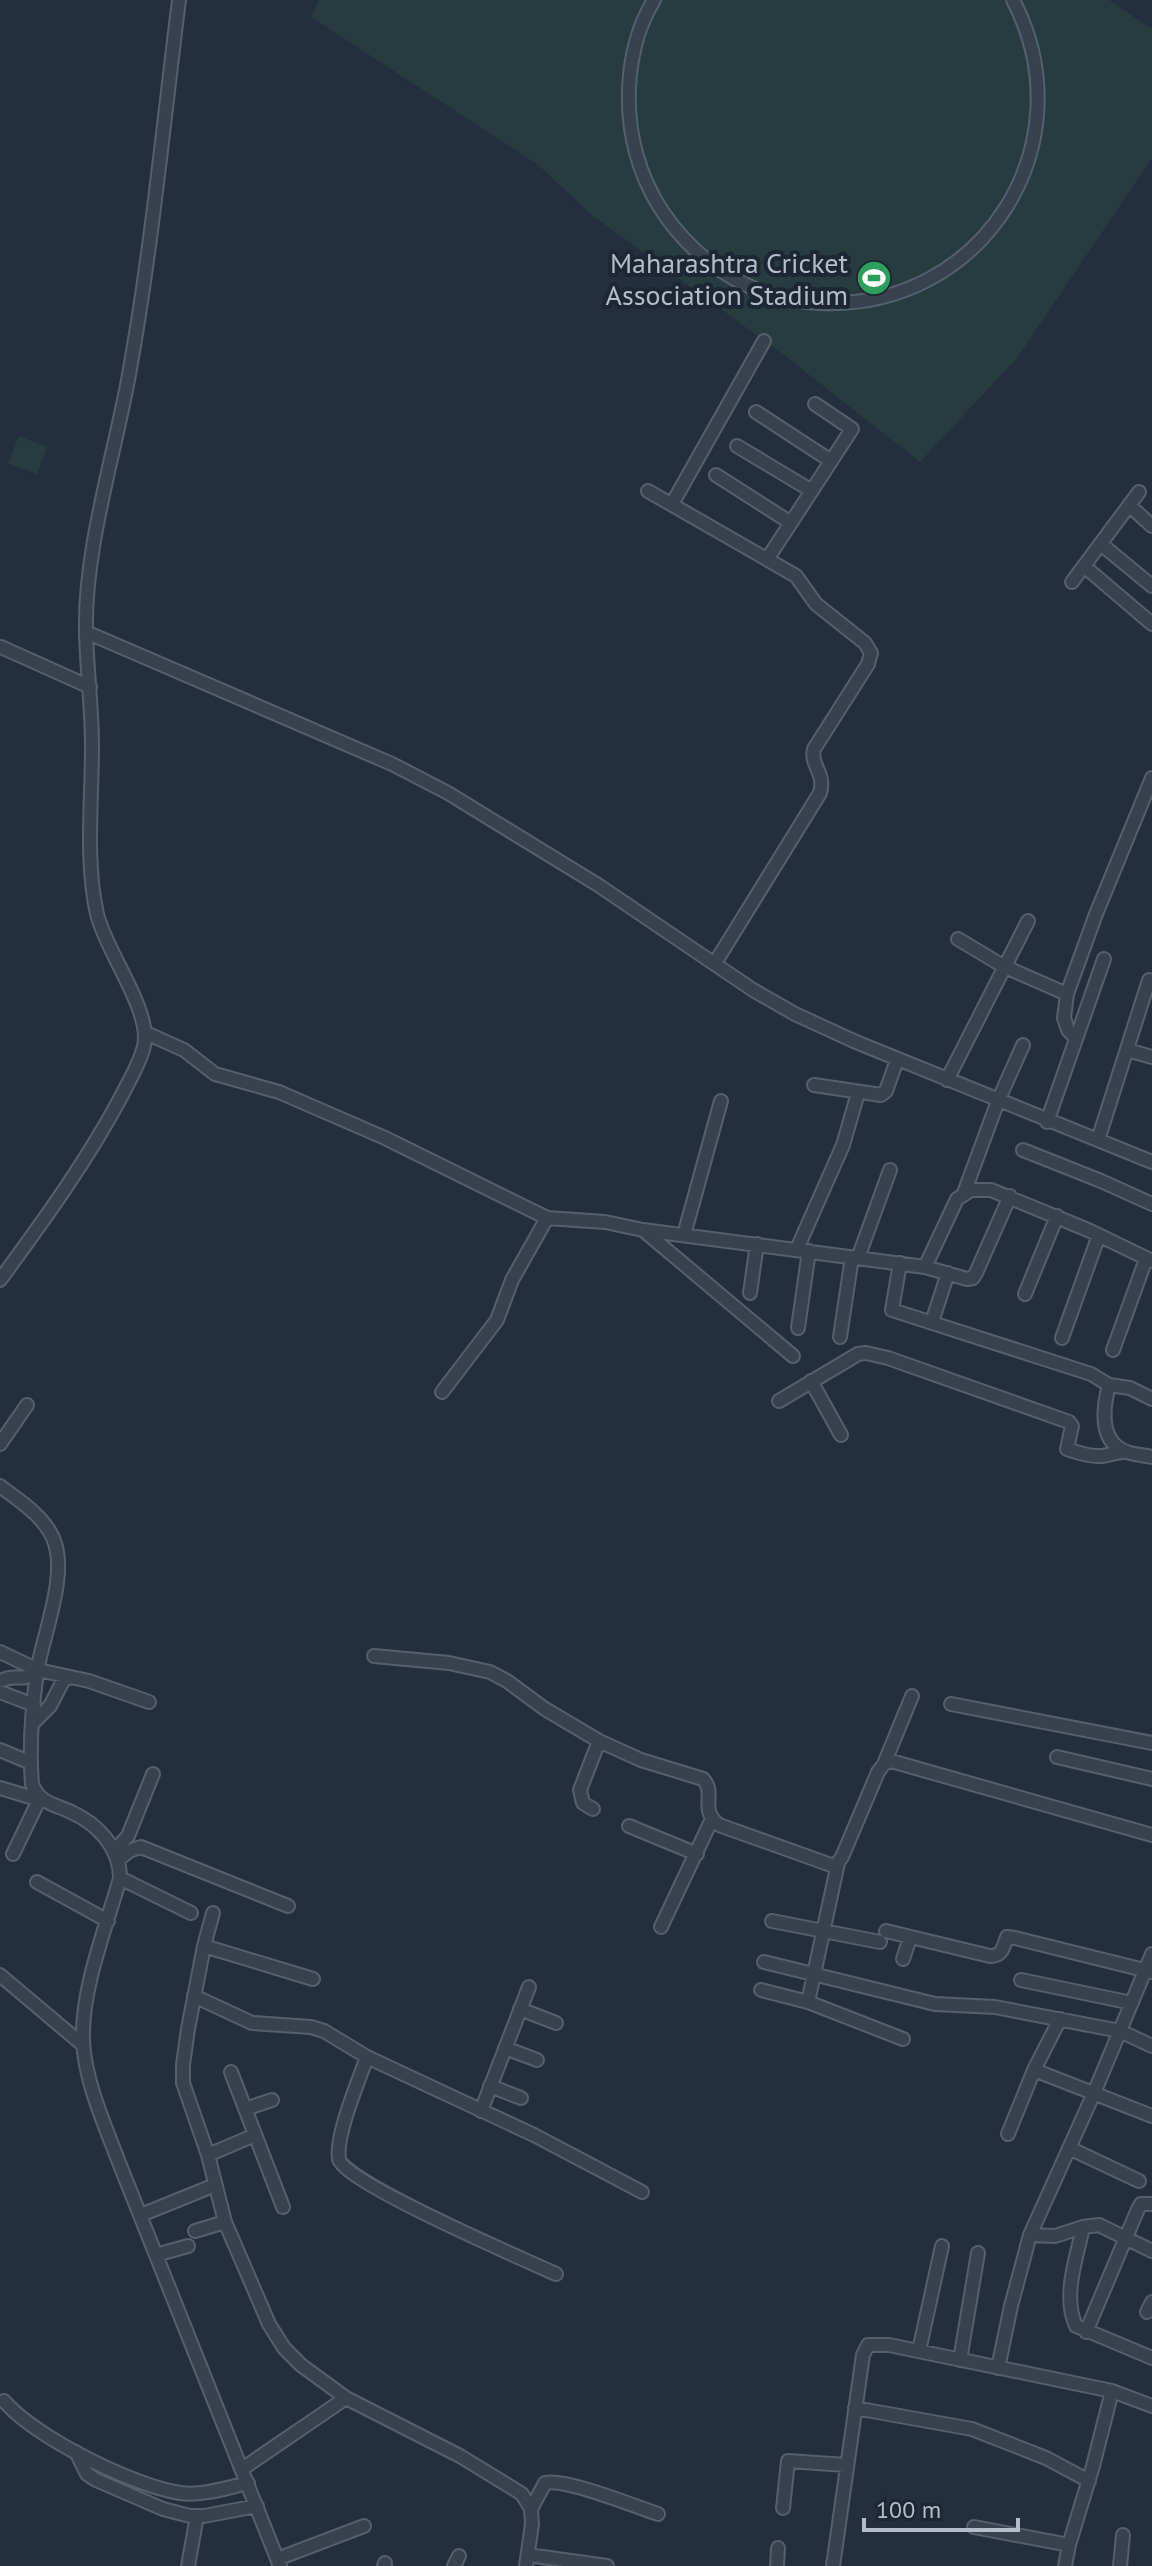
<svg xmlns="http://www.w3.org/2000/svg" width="1152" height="2566" viewBox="0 0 1152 2566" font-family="'PT Sans',sans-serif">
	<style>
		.green { fill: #263c3f }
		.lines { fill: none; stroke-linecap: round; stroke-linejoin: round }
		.minor-casing { stroke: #565f6c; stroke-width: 16 }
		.minor { stroke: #38414e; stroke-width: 12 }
		.labels { text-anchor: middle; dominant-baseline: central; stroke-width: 8; stroke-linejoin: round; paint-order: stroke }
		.poi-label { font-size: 28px; fill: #b4bcc9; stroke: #1d2633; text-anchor: end }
	</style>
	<rect width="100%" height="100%" fill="#242f3e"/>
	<path class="green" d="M319 0H1109L1152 29V158L1017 358 920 462 784 355 592 215 537 164 311 17Z
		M19 436 47 447 37 474 8 463Z"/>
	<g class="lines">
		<g class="minor-casing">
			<path id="minor" d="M654 0C627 44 623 104 636 153 648 197 673 233 709 262 741 287 781 302 821 303 983 310 1088 143 1013 0
				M756 412 831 461
				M737 446 812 491
				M716 475 791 523
				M648 491 796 576 816 604 865 643 871 653 868 664 814 749C810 766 826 773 820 793L715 963
				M672 504 764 341
				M1129 505 1152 526
				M1101 544 1152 586
				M768 558 852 429 815 404
				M1084 566 1152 624
				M1072 582 1139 492
				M86 632 392 764 448 793 598 885 753 990 795 1014 856 1042 1152 1162
				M1 647 90 687
				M958 939 1003 966 1067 994
				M146 1033 184 1050 215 1074 279 1092 385 1138 547 1218 605 1222 643 1230 925 1267 967 1279 973 1278 976 1273 1010 1196
				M1076 1038 1068 1030 1064 1018 1067 994 1096 914 1152 778
				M1127 1050 1152 1057
				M947 1080 1028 921
				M814 1085 881 1095 886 1091 897 1060
				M1047 1122 1104 959
				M1098 1140 1149 980
				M1023 1150 1101 1181 1152 1204
				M964 1193 998 1101 1023 1045
				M643 1230 793 1356
				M684 1235 721 1101
				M797 1249 843 1145 858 1093
				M858 1258 890 1170
				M900 1263 892 1310 1091 1374 1109 1385C1103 1408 1098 1442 1127 1452 1135 1455 1144 1455 1152 1457
				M925 1267 957 1199 971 1190H991L1088 1230 1152 1261
				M0 1280C44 1220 87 1161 122 1095 130 1079 140 1063 144 1046 152 1011 106 952 97 914 85 860 92 802 92 747 92 708 87 671 86 632 84 552 113 460 128 380 151 255 163 127 179 0
				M750 1293 757 1244
				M1025 1294 1057 1216
				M932 1322 948 1273
				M798 1328 809 1251
				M840 1337 852 1257
				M1062 1338 1099 1235
				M1113 1350 1146 1259
				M811 1381 841 1435
				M1109 1385 1130 1388 1152 1399
				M442 1392 497 1320 512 1280 547 1218
				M779 1401 858 1354 866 1353 888 1358 1069 1422 1072 1426 1067 1449C1076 1452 1089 1457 1100 1456 1109 1456 1116 1451 1126 1452
				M0 1444 27 1405
				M0 1486C18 1500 43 1515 53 1538 69 1574 43 1634 37 1672 32 1708 29 1747 32 1784 39 1803 54 1804 71 1812 98 1824 120 1848 120 1878 106 1928 81 1989 83 2041 85 2081 104 2123 118 2160L280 2566
				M0 1652 38 1670 89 1681 149 1702
				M374 1656 449 1663 490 1672 507 1681 545 1709 599 1741 641 1760 703 1779C717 1794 698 1809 719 1825L831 1865H836L842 1857 878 1772 884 1764 891 1761 1152 1835
				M3 1680C16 1673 22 1684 38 1670
				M0 1692 34 1705
				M951 1704 1152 1743
				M33 1723 50 1706 63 1681 69 1677
				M0 1750 31 1763
				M1057 1757 1152 1779
				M884 1764 912 1696
				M0 1788 43 1801
				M593 1809 583 1803 580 1790 599 1741
				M629 1826 697 1854
				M115 1850 128 1836 153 1774
				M13 1854 39 1800
				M118 1860 129 1851 141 1847 288 1906
				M838 1863 808 2002 903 2039
				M120 1878 191 1913
				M37 1882 108 1921
				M213 1913 204 1946 188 2029 183 2065V2083L208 2155 225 2222 269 2324 284 2348 301 2365 346 2398 460 2456 522 2494 531 2509 532 2524 526 2566
				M772 1921 880 1942
				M661 1927 712 1819
				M886 1931 990 1956C1003 1956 1003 1947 1007 1937L1015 1938 1152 1972
				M204 1946 313 1979
				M903 1959 910 1938
				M764 1962 935 2004 995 2007 1120 2031 1152 2046
				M0 1975 83 2045
				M1021 1980 1132 2003
				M761 1990 808 2002
				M194 1996 252 2023 311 2027 324 2031 367 2057 534 2135 642 2192
				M520 2009 556 2023
				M505 2048 537 2060
				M367 2057C359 2080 335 2136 339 2159 344 2182 525 2260 556 2274
				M1034 2070 1152 2116
				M231 2072 283 2207
				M490 2086 521 2098
				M245 2109 272 2100
				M481 2111 529 1987
				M1008 2134 1034 2070 1060 2019
				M1069 2148 1139 2181
				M208 2155 255 2135
				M141 2215 215 2185
				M1083 2227C1077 2257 1062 2296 1076 2326L1152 2358
				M195 2231 225 2222
				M1030 2235 1055 2236 1083 2227 1099 2225 1152 2251
				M156 2255 188 2246
				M1147 2312 1152 2302
				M1086 2332 1138 2209 1141 2204H1152
				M919 2351 942 2246
				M960 2360 978 2253
				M998 2368 1011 2306 1030 2235 1094 2093 1152 1954
				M4 2401C35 2437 133 2486 180 2493 202 2496 226 2488 248 2483
				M855 2408 972 2429 1046 2458 1089 2481
				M76 2452 87 2474 96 2480 163 2509 190 2516H204L257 2506
				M242 2469 346 2398
				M783 2508 788 2461 846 2465
				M531 2509 545 2483C565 2478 634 2506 658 2514
				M974 2527 1069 2545
				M528 2555 607 2566
				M277 2559 364 2526
				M188 2566 197 2516
				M384 2566 385 2563
				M454 2566 459 2556
				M777 2566 778 2548
				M833 2566 863 2355 868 2345H889L1112 2391 1152 2406
				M1065 2566 1069 2545 1093 2466 1112 2391
				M1120 2566 1123 2535"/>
		</g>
		<use href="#minor" class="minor"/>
	</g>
	<defs>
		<g id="stadium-disc" transform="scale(1.8)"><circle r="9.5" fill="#2e9e5b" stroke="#1d2633"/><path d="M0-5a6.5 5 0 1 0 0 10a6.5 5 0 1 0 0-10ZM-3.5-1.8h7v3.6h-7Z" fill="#fff"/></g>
	</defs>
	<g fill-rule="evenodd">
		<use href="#stadium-disc" x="874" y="278"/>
	</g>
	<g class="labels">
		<g class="poi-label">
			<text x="848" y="262">Maharashtra Cricket<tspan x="848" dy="32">Association Stadium</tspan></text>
		</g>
	</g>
	<path d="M864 2518v12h154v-12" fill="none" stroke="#b4bcc9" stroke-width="4"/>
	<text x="876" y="2518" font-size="24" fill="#b4bcc9" stroke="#1d2633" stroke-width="6" paint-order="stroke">100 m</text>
</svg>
